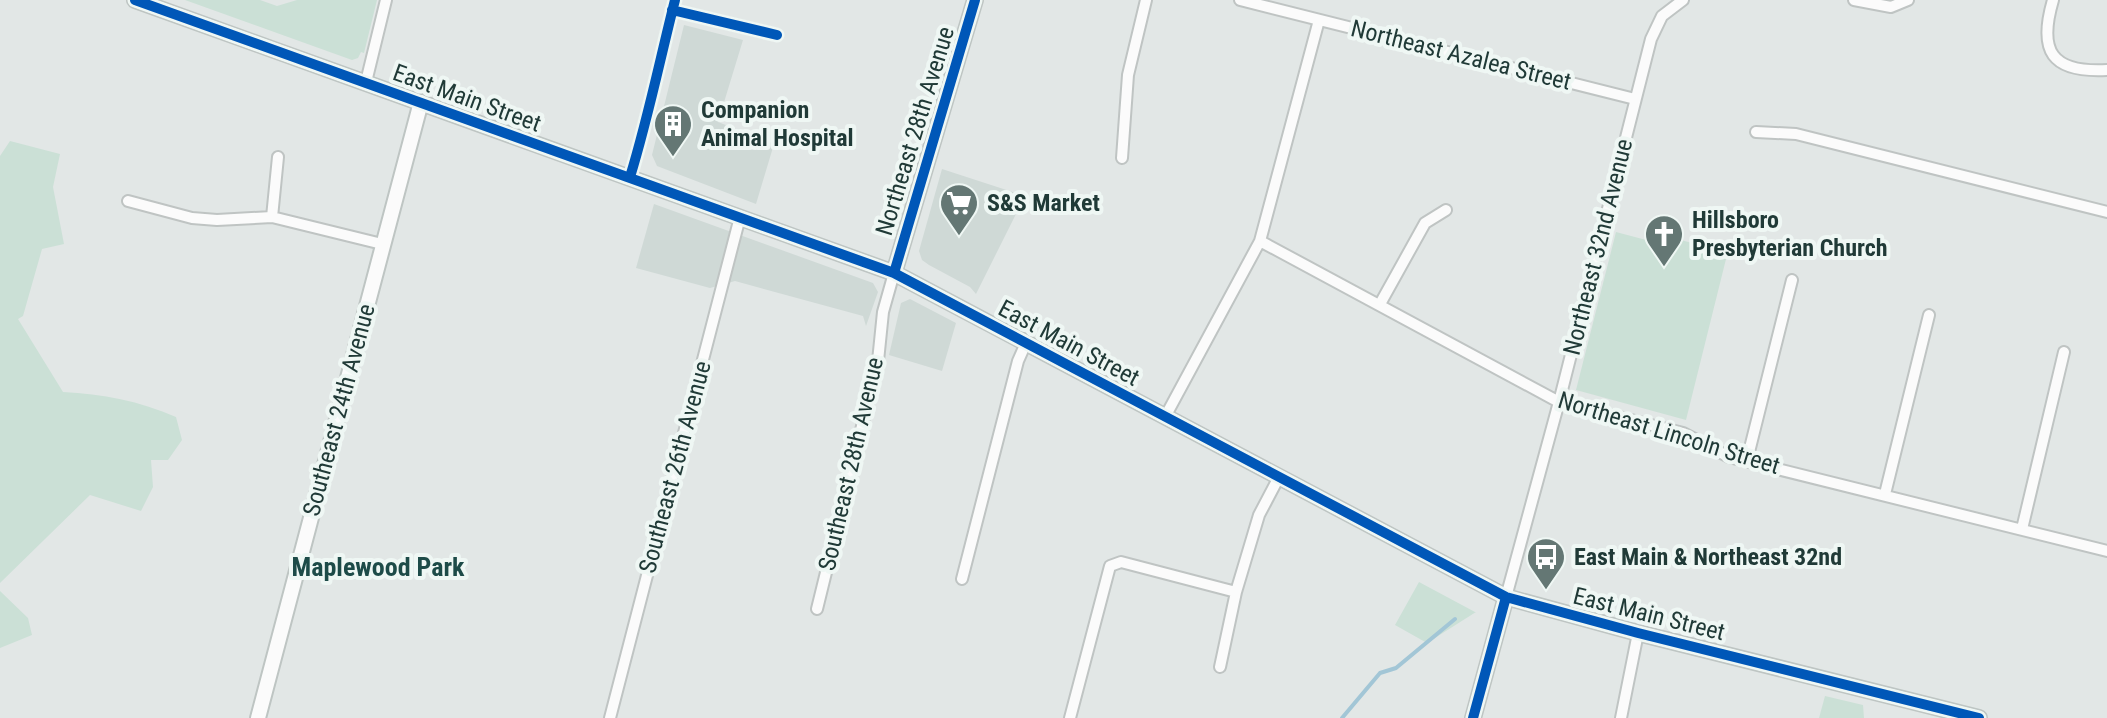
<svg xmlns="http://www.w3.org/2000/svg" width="2107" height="718" viewBox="0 0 2107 718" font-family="'Roboto Condensed',sans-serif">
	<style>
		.built { fill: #cfd9d6 }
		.green { fill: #cbe0d6 }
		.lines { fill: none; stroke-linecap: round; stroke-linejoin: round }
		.stream { stroke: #a2c6d6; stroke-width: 4 }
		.street-casing { stroke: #bfc4c3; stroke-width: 14 }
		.secondary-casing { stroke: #bec5c3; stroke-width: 18 }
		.street { stroke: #fbfbfb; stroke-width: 10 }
		.secondary { stroke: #fbfbfb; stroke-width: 14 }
		.cycleway-casing { stroke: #eff7f4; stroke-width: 15 }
		.cycleway { stroke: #0057b8; stroke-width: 10 }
		.labels { text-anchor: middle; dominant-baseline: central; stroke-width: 8; stroke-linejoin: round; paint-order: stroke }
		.street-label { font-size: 24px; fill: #203a37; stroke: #eff7f4 }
		.poi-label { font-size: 24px; font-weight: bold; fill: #203a37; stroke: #eff7f4; text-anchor: start }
		.neighbourhood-label { font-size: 26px; font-weight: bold; fill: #1d4b48; stroke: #eff7f4 }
	</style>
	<rect width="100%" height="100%" fill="#e2e7e6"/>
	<path class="built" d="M684 25 743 40 718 122 774 144 756 204 657 166 652 155Z
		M942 169 1025 196 976 294 970 287 929 265 922 260 919 251Z
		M654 204 873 283 878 292 866 326 863 316 735 281 710 288 636 268Z
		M910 299 956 323 942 371 889 355 901 303Z"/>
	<path class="green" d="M185 0H260L277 6 297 0H377L364 53 361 52 358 58 352 60Z
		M10 141 60 154 53 187 64 244 42 249 23 316 18 319 63 392C102 394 140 401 176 417L182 440 168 460H151L153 487 141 511 90 495 0 583V156Z
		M1616 232 1650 241 1653 233 1716 249 1717 255 1721 257 1727 255 1686 420 1576 390Z
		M1419 582 1475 612H1476L1427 643 1395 625Z
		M0 591 28 618 32 635 0 648Z
		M1825 696 1863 705 1864 718H1819Z"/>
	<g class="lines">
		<path class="stream" d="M1342 718 1380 673 1396 668 1455 619"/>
		<g class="street-casing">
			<path id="street" d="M1240 0 1635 99
				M1854 0 1891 7 1908 0
				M2053 0C2038 51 2051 73 2107 70
				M672 10 777 35
				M366 82 386 0
				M1756 132 1796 134 2107 212
				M1122 158 1128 75 1146 0
				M630 177C648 119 660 59 675 0
				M128 201 192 218 217 220 272 217 382 244
				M272 217 278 157
				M1260 241 1559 402 1683 433 1729 457 2107 551
				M1380 304 1425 223 1446 210
				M1165 417 1260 241 1319 20
				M1747 460 1792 280
				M1885 494 1929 315
				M2022 529 2064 352
				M962 579 1018 361 1026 343
				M1506 597 1559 402 1651 39 1662 16 1683 0
				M817 609 878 361 883 312 894 273
				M1220 667 1236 592
				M610 718 740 217
				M1070 718 1110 566 1121 562 1236 592 1259 515 1279 477
				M1621 718 1638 633"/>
		</g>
		<g class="secondary-casing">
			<path id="secondary" d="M135 0 894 273 1506 597 1638 633 1979 718
				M894 273 975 0
				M258 718 421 102
				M1473 718 1506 597"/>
		</g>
		<use href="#street" class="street"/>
		<use href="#secondary" class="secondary"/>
		<g class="cycleway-casing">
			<path id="cycleway" d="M135 0 894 273 1506 597 1638 633 1979 718
				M672 10 777 35
				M630 177C648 119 660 59 675 0
				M894 273 975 0
				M1473 718 1506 597"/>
		</g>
		<use href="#cycleway" class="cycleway"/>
	</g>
	<defs>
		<g id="building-pin" transform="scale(2)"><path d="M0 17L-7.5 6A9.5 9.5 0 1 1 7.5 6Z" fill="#647774" stroke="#eff7f4"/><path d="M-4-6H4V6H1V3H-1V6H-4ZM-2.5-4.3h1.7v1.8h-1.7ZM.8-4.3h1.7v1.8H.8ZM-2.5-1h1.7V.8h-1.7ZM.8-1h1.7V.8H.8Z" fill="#fff"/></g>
		<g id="supermarket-pin" transform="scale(2)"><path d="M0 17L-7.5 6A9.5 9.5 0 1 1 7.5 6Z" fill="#647774" stroke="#eff7f4"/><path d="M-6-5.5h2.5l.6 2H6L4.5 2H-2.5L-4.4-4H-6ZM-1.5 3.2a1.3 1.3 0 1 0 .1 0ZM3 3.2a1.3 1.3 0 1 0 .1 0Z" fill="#fff"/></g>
		<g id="church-pin" transform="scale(2)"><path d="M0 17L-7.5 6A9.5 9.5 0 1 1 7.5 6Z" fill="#647774" stroke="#eff7f4"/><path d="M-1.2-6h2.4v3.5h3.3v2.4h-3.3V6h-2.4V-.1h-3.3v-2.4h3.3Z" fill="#fff"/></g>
		<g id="bus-pin" transform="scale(2)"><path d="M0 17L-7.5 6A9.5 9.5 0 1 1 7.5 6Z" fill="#647774" stroke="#eff7f4"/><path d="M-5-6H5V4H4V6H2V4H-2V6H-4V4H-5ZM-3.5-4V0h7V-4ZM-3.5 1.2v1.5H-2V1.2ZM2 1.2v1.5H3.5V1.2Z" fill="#fff"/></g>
	</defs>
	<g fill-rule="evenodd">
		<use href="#building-pin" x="673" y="124"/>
		<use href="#supermarket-pin" x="959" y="203"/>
		<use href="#church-pin" x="1664" y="234"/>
		<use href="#bus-pin" x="1546" y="557"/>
	</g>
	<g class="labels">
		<g class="street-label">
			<text transform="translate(1461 55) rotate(14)">Northeast Azalea Street</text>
			<text transform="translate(467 98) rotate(20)">East Main Street</text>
			<text transform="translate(915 131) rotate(-73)">Northeast 28th Avenue</text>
			<text transform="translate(1598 247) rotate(-76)">Northeast 32nd Avenue</text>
			<text transform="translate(1069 343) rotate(28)">East Main Street</text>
			<text transform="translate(339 410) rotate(-75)">Southeast 24th Avenue</text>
			<text transform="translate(1669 433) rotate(17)">Northeast Lincoln Street</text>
			<text transform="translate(851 464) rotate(-77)">Southeast 28th Avenue</text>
			<text transform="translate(675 467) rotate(-75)">Southeast 26th Avenue</text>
			<text transform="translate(1649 614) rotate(14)">East Main Street</text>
		</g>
		<g class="poi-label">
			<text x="701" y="110">Companion<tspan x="701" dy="28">Animal Hospital</tspan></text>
			<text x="987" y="203">S&amp;S Market</text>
			<text x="1692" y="220">Hillsboro<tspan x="1692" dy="28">Presbyterian Church</tspan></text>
			<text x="1574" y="557">East Main &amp; Northeast 32nd</text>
		</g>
		<g class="neighbourhood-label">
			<text x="378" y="567">Maplewood Park</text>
		</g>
	</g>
</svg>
